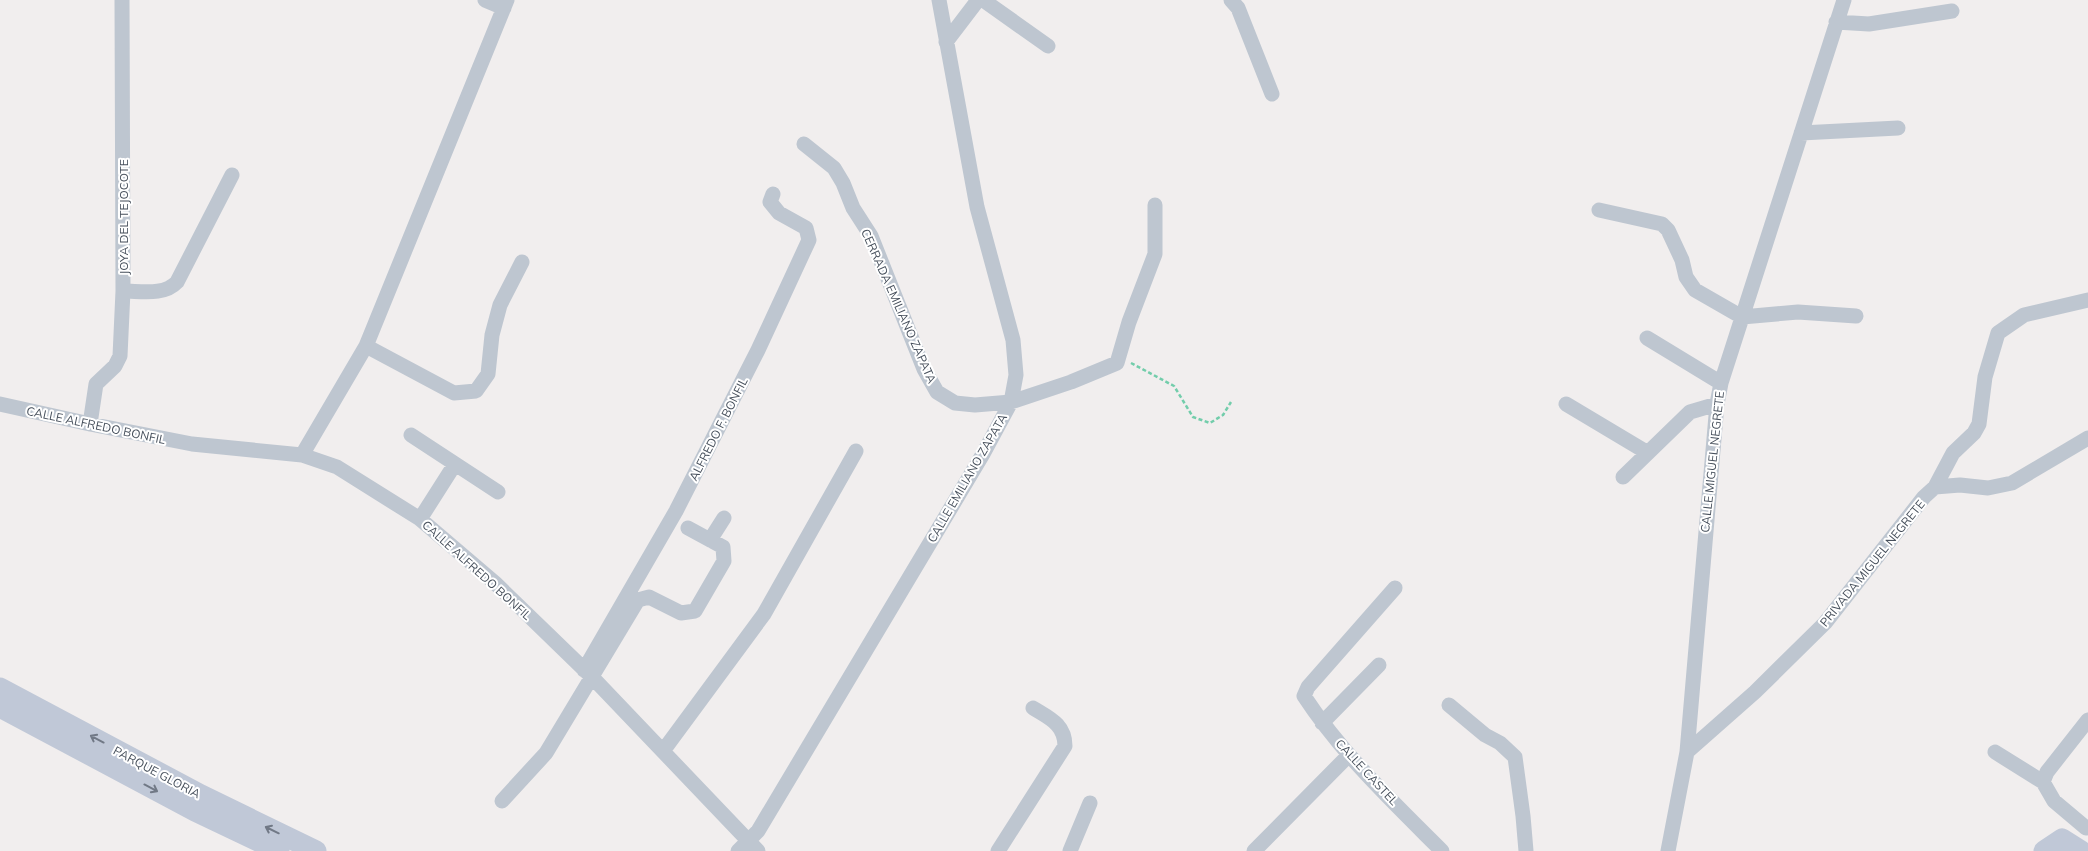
<svg xmlns="http://www.w3.org/2000/svg" width="2088" height="851" viewBox="0 0 2088 851" font-family="Mulish,sans-serif">
	<style>
		.lines { fill: none; stroke-linecap: round; stroke-linejoin: round }
		.path { stroke: #73cdab; stroke-width: 2.5; stroke-dasharray: 4 2.5; stroke-linecap: butt }
		.street { stroke: #bec6d0; stroke-width: 15 }
		.secondary { stroke: #c0c8d7; stroke-width: 21 }
		.oneway { stroke: #717986 }
		.labels { text-anchor: middle; dominant-baseline: central; stroke-width: 4; stroke-linejoin: round; paint-order: stroke }
		.street-label { font-size: 12px; fill: #464f5b; stroke: #fff }
	</style>
	<rect width="100%" height="100%" fill="#f1eeee"/>
	<g class="lines">
		<path class="path" d="M1131 363 1174 386 1193 417 1210 423 1223 415 1231 402"/>
		<path class="street" d="M485 0 504 8
			M983 0 1048 46
			M1231 0 1238 8 1272 94
			M1836 22 1869 24 1952 11
			M946 42 978 0
			M1801 133 1898 128
			M804 144 834 168 843 183 853 208 871 236 924 369 937 392 955 403 975 405 1011 402 1071 382 1117 363 1129 322 1155 254V205
			M1599 210 1662 224 1668 230 1682 260 1686 277 1695 290 1742 317 1798 312 1856 316
			M123 291C141 291 164 296 177 282L232 175
			M1647 338 1721 383
			M366 346 454 393 476 391 488 374 492 335 500 305 522 262
			M0 404 90 424 192 444 302 455 337 467 420 519 495 583 592 677 758 851
			M1566 404 1648 453
			M90 424 96 384 115 366 120 356 123 291 122 0
			M411 435 498 492
			M302 455 366 346 507 0
			M1623 477 1690 412 1717 404
			M1935 487 1953 453 1974 433 1979 424 1985 377 1998 333 2024 315 2088 300
			M420 519 455 464
			M710 540 724 518
			M1395 588 1308 687 1304 696C1342 754 1393 802 1442 851
			M584 670 676 511 758 350 809 240 806 228 779 213 770 202 773 194
			M1449 705 1485 735 1500 743 1515 757 1523 816 1526 851
			M1322 723 1379 665
			M663 751 764 614 856 451
			M1687 752 1755 692 1825 623 1924 497 1935 487 1960 485 1988 488 2012 483 2088 438
			M1995 752 2043 782 2054 801 2086 828
			M2043 782 2047 772 2088 720
			M502 801 546 753 638 600 649 597 681 613 695 611 724 561 723 547 688 528
			M738 851 758 831 983 454 1011 402 1016 375 1013 340 977 207 939 0
			M998 851 1065 746C1065 724 1049 718 1033 708
			M1070 851 1090 803
			M1254 851 1348 756
			M1668 851 1687 752 1717 404 1721 383 1844 0"/>
		<path class="secondary" d="M0 688 201 795 316 851
			M0 707 195 811 279 851
			M2044 851 2062 839 2081 851"/>
	</g>
	<defs><path id="oneway-shaft" d="M-6 0H5M1.5-3L5.5 0L1.5 3" fill="none" stroke-width="1.6" stroke-linecap="round" stroke-linejoin="round" transform="scale(1.25)"/></defs>
	<g class="oneway">
		<use href="#oneway-shaft" transform="translate(97 739) rotate(-152)"/>
		<use href="#oneway-shaft" transform="translate(151 788) rotate(28)"/>
		<use href="#oneway-shaft" transform="translate(272 830) rotate(-154)"/>
	</g>
	<g class="labels">
		<g class="street-label">
			<text transform="translate(123 217) rotate(-90)">JOYA DEL TEJOCOTE</text>
			<text transform="translate(899 306) rotate(66)">CERRADA EMILIANO ZAPATA</text>
			<text transform="translate(96 425) rotate(12)">CALLE ALFREDO BONFIL</text>
			<text transform="translate(718 429) rotate(-63)">ALFREDO F. BONFIL</text>
			<text transform="translate(1712 462) rotate(-84)">CALLE MIGUEL NEGRETE</text>
			<text transform="translate(967 478) rotate(-60)">CALLE EMILIANO ZAPATA</text>
			<text transform="translate(1872 563) rotate(-51)">PRIVADA MIGUEL NEGRETE</text>
			<text transform="translate(477 570) rotate(42)">CALLE ALFREDO BONFIL</text>
			<text transform="translate(157 772) rotate(28)">PARQUE GLORIA</text>
			<text transform="translate(1367 772) rotate(47)">CALLE CASTEL</text>
		</g>
	</g>
</svg>
